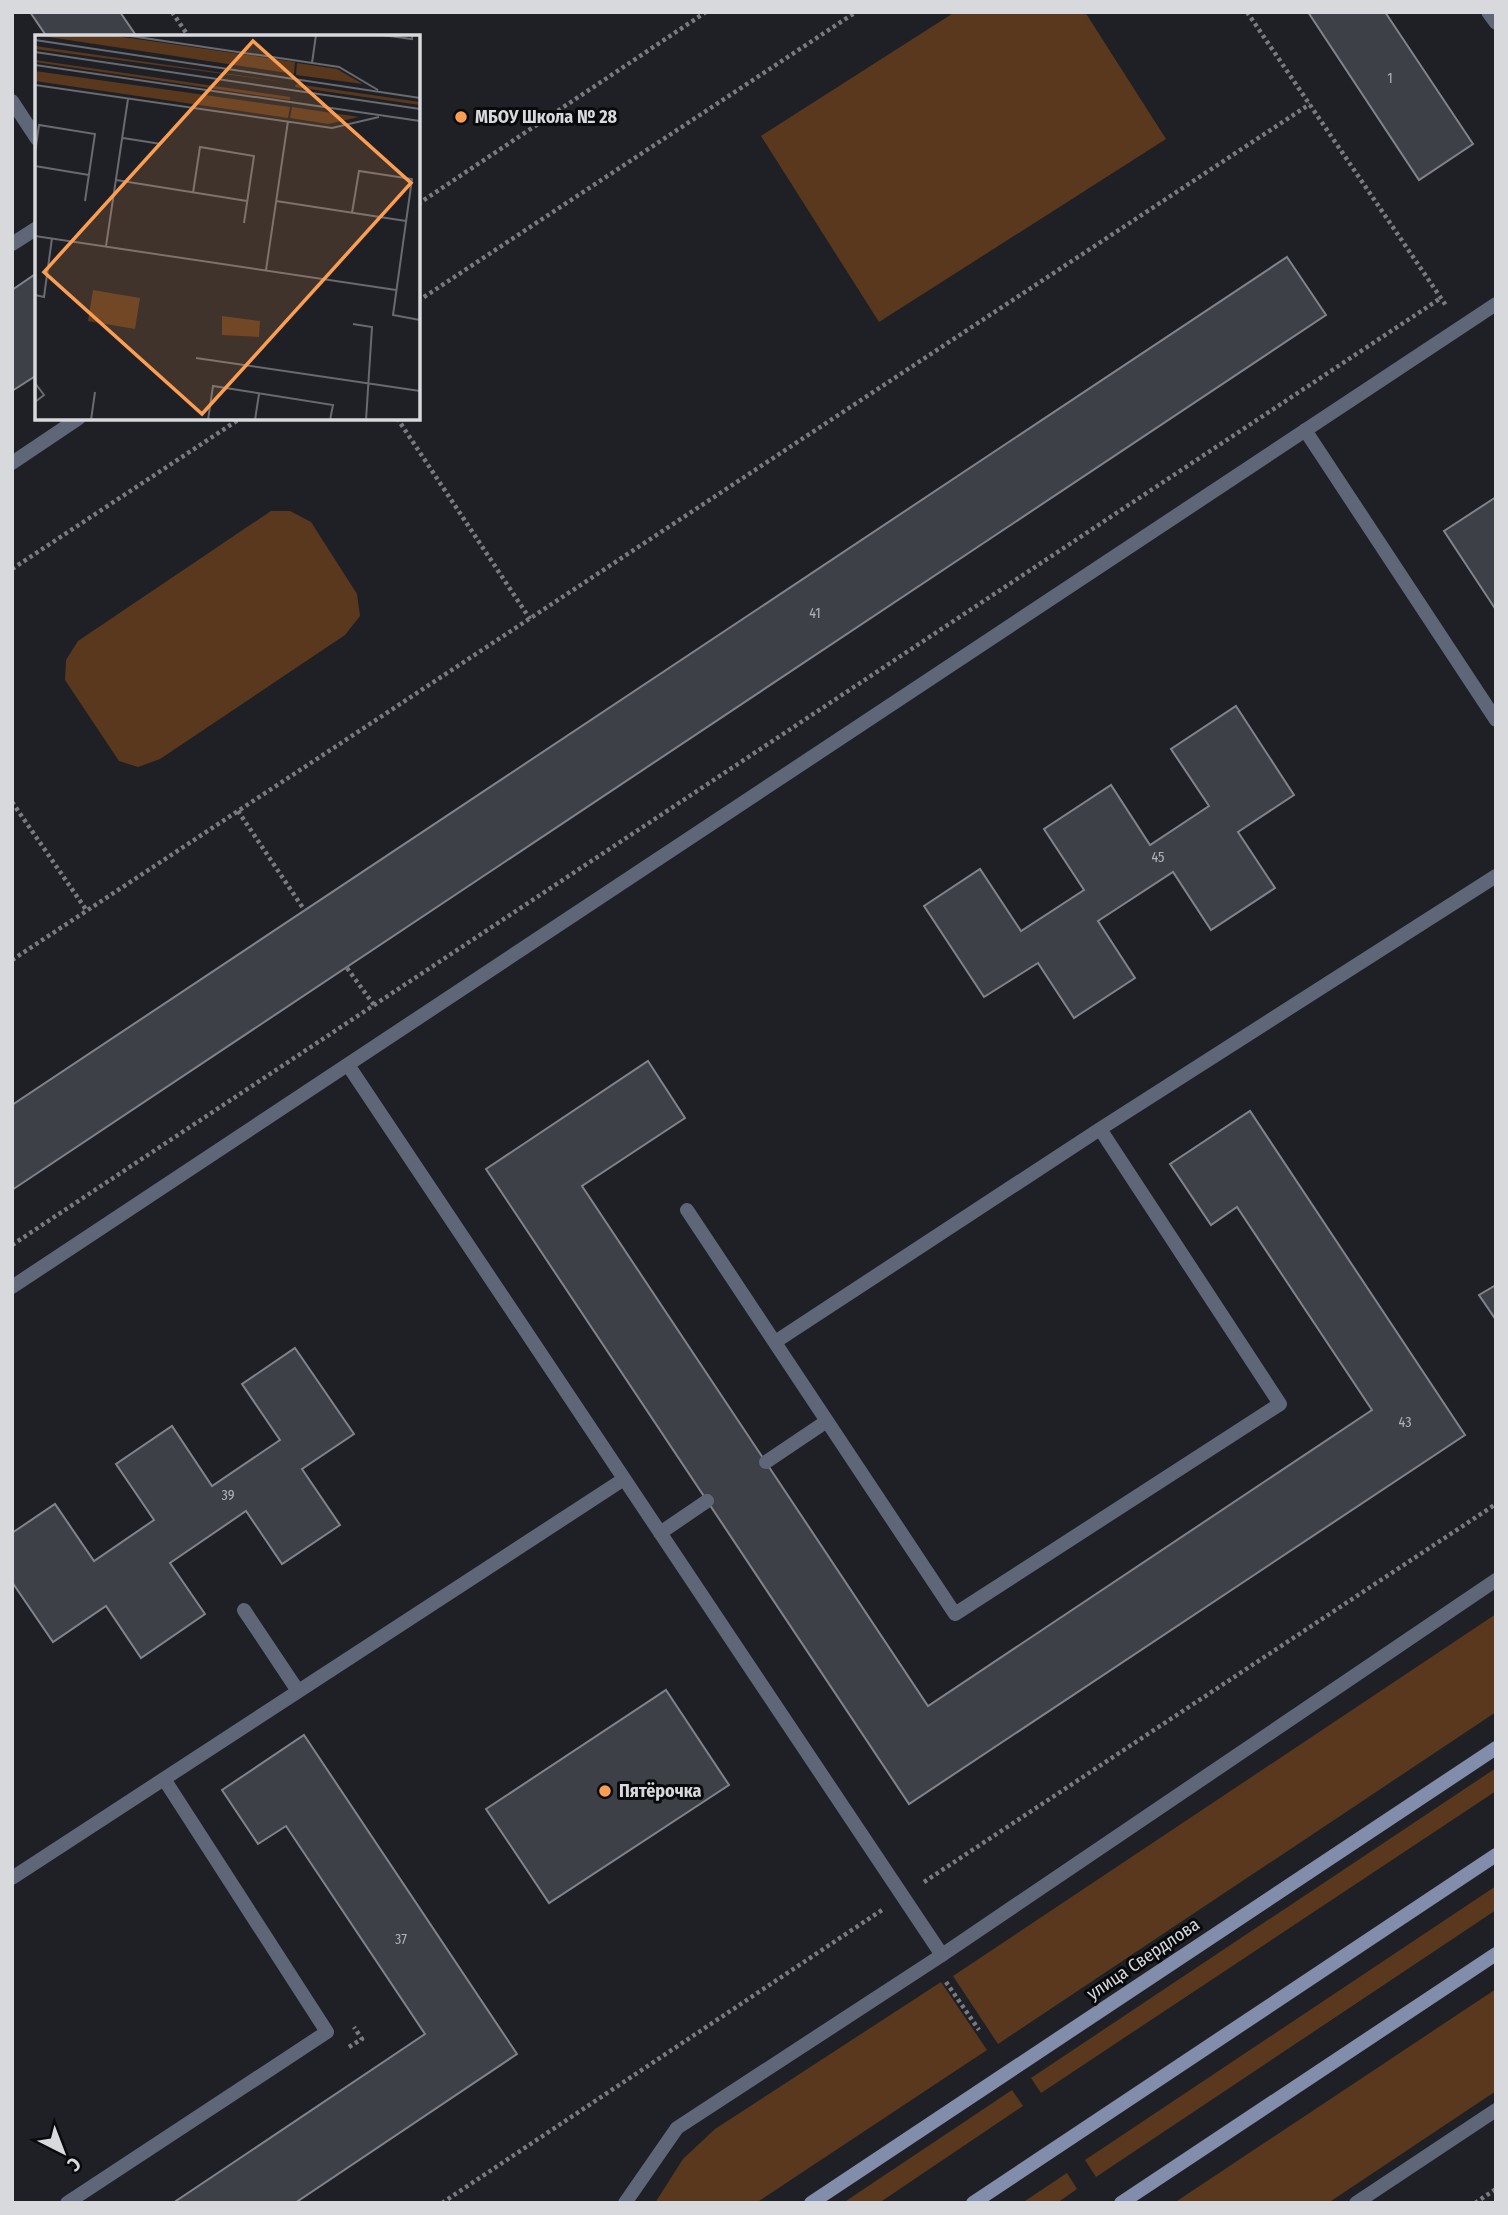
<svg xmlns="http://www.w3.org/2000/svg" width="1508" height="2215" viewBox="0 0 1508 2215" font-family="'Fira Sans Condensed',sans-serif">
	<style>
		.green { fill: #5a381e }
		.building { fill: #3d4046; stroke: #80838a; stroke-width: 2 }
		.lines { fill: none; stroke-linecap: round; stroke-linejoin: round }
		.path { stroke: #787a7f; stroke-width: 4.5; stroke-dasharray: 3.5 3.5; stroke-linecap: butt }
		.lane { stroke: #5e6678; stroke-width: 14 }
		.street { stroke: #5e6678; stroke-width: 14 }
		.secondary { stroke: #818daa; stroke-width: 14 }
		.poi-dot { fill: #fc9e52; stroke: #090a0c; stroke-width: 2.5 }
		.labels { text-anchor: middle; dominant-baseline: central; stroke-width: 6; stroke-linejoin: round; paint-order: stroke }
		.number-label { font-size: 14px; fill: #b0b3b7 }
		.poi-label { font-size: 18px; font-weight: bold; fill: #d7d9dd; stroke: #090a0c; text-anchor: start }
		.street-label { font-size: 18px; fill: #d7d9dd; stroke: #090a0c }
		.inset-road { fill: none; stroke: #686a6f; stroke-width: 2 }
		.view { fill: #fc9e52; fill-opacity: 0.15; stroke: #fc9e52; stroke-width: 3.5 }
		.inset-edge { fill: none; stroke: #d7d9dd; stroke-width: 3.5 }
	</style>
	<rect width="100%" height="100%" fill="#1e2026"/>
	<path class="green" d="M955 12H1085L1166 139 879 322 761 136Z
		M271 511H290L311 522 357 594 360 616 345 635 160 759 138 767 119 761 65 680 66 660 78 641Z
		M1496 1614V1712L998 2044 953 1976Z
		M1496 1768V1791L1041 2093 1031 2078Z
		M1496 1886V1910L1096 2177 1085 2160Z
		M941 1982 987 2050 756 2203H655L683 2159 715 2129Z
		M1496 1989V2091L1328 2203H1174Z
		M1012 2090 1023 2106 879 2203H843Z
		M1067 2173 1077 2189 1057 2203H1022Z"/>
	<path class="building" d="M30 12H120L137 37H47Z
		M1308 12H1385L1473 144 1419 180Z
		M1287 257 1326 315 12 1190V1105Z
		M37 273V375L12 391V290Z
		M1496 497V610L1444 531Z
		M1236 706 1294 795 1238 832 1275 888 1211 930 1173 872 1098 921 1135 978 1074 1018 1038 963 984 997 924 906 980 869 1021 931 1084 890 1044 829 1111 785 1150 845 1209 806 1171 749Z
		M648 1061 685 1118 582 1186 928 1706 1372 1410 1237 1207 1211 1225 1170 1164 1250 1111 1465 1435 909 1804 486 1169Z
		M1496 1285V1320L1479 1295Z
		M295 1348 354 1434 302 1469 340 1525 282 1564 246 1511 170 1563 205 1614 141 1658 106 1606 53 1642 12 1582V1533L55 1504 94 1561 154 1520 116 1464 172 1426 212 1486 280 1440 242 1384Z
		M666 1690 729 1785 549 1903 486 1809Z
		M304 1735 517 2054 295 2203H173L425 2034 286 1826 258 1844 222 1790Z"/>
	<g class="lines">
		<path class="path" d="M172 12 189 37
			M1247 12 1447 307
			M418 204 706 12
			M418 301 856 12
			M397 418 530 619
			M12 569 241 418
			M12 802 87 911
			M238 811 305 911
			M12 960 1310 104
			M347 968 374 1005
			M12 1245 1441 298
			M924 1882 1496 1504
			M946 1982 979 2030
			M349 2047 362 2039 354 2027
			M442 2203 882 1910
			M1475 2203 1496 2189"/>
		<path class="lane" d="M1488 12 1496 23
			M12 101 37 139
			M12 244 37 228
			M1305 430 1496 720
			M348 1065 942 1955
			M687 1210 955 1614 1280 1404 1100 1129
			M12 1287 1496 304
			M775 1342 1100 1129 1496 876
			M766 1462 827 1421
			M660 1533 707 1501
			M244 1610 298 1691
			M12 1878 624 1479
			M67 2203 327 2032 164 1779"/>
		<path class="street" d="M12 463 79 418
			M625 2203 677 2128 942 1955 1496 1580
			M1356 2203 1496 2110"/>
		<path class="secondary" d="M811 2203 1496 1748
			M973 2203 1496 1855
			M1121 2203 1496 1954"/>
	</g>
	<g class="poi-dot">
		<circle cx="461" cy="117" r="7"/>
		<circle cx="605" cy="1791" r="7"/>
	</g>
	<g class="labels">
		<g class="number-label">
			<text x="1390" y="78">1</text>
			<text x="815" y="613">41</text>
			<text x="1158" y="857">45</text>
			<text x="1405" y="1422">43</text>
			<text x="228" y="1495">39</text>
			<text x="401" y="1939">37</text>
		</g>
		<g class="poi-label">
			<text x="475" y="117">МБОУ Школа № 28</text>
			<text x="619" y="1791">Пятёрочка</text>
		</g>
		<g class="street-label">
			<text transform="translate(1143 1959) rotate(-34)">улица Свердлова</text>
		</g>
	</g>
	<g transform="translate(35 35)">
		<rect width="385" height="385" fill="#1e2026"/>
		<path d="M0 0H74L260 27 259 39ZM0 11 257 48 0 14ZM0 25 255 62V65L0 27ZM262 28 302 34 328 49 261 40ZM0 36 255 72 253 83 0 46ZM261 49 385 67V70L260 52ZM257 72 324 82 293 89 255 83ZM58 255 105 263 100 294 53 286ZM187 281 225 286 224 302 187 300Z" fill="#5a381e"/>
		<path class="inset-road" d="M89 0 304 32 343 55M347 0 377 4V0M0 5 385 63M0 17 385 74M277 28 281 0M0 30 385 86M0 50 297 93 344 82M88 103 126 109M0 118 4 90 60 99 50 166M0 131 54 140M81 145 212 166M158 158 165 112 219 121 209 188M241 166 371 186M317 178 324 136 377 144 358 280 385 285M0 201 361 255M71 211 93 64M231 235 253 86M0 260 9 262 17 203M318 289 337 292 331 385M161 323 385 356M0 348 9 360 0 367M56 385 60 357M173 385 178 351 298 370 295 385M220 385 224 359"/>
		<path class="view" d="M218 6 376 148 167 379 9 237Z"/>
		<rect width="385" height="385" class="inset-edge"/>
	</g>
	<rect width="1508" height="2215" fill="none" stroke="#d7d9dd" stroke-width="28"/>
	<g transform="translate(63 2152) rotate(138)" stroke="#090a0c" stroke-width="5" paint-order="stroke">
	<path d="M0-5L12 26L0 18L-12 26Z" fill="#d7d9dd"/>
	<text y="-10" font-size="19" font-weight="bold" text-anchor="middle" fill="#d7d9dd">С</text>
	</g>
</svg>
